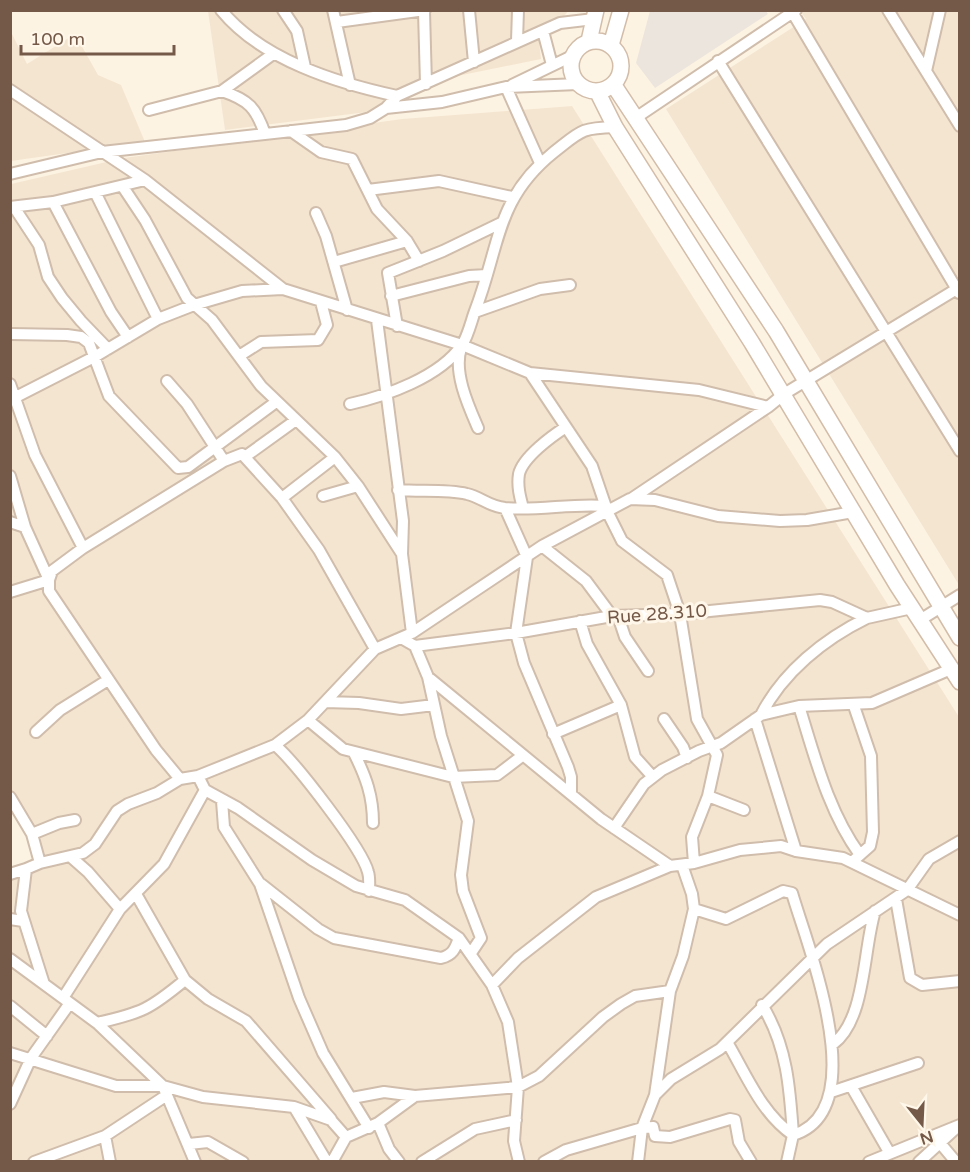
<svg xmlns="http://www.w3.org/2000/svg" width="970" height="1172" viewBox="0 0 970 1172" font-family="'Varela Round',sans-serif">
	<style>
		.residential { fill: #f4e5d0 }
		.industrial { fill: #ece5dd }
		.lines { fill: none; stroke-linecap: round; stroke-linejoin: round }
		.street-casing { stroke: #d0bdac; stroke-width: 14 }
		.secondary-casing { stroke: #d3bda9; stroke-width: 18 }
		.street { stroke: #fff; stroke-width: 10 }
		.secondary { stroke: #fff; stroke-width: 15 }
		.labels { text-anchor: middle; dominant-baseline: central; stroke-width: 6; stroke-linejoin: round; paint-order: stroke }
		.street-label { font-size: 18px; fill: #755948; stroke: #fff7e9 }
	</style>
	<rect width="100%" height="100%" fill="#fdf3e2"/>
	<path class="residential" d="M208 11H568L562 19 538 33 541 59 408 86 386 104 367 112 225 130Z
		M800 11H959V585L666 109 806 19Z
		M10 30 27 64 75 34 98 75 121 85 145 142 11 161Z
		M572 106 959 717V1161H11L10 880 44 866 11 797V184L124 158 402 119Z"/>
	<path class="industrial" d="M766 11 768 14 655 88 636 63 650 11Z"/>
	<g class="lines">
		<g class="street-casing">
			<path id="street" d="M221 10C262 60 337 83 397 96
				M283 10 297 31 305 67
				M333 10 350 85
				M469 10 474 62
				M791 10 959 293
				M888 10 960 126
				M424 11 426 84
				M337 22 425 10
				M543 31 552 65
				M517 41 518 10
				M718 61 960 451
				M926 71 940 10
				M512 85 572 56
				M506 87 540 163
				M10 90 145 180 283 289
				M222 91 273 54
				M386 108 397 96 560 23 594 19
				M149 110 222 91C249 100 256 108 265 134
				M637 117 796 10
				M291 131 321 152 352 159 377 209 407 241 419 261
				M10 174 102 152 346 125 370 118 386 108 442 102 506 87 578 84
				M123 187 145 220 187 298 212 320 261 386 335 457 358 486 402 554
				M368 190 439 181 512 197
				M96 194 158 319
				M53 202 111 312 128 337
				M10 207 53 202 145 180
				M14 207 39 245 48 277 62 298 81 321 108 349
				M316 213 326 236 347 310
				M334 262 407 241
				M391 296 469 276 487 275
				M475 312 540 289 570 285
				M377 320 403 521 402 554 412 633
				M397 326 388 273 443 251 501 223
				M10 334 67 335 81 337 89 343 109 396 178 468 188 467 276 402
				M461 348C453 372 468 405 478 428
				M239 356 261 342 318 340 327 325 321 302
				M530 373 592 466 608 513 622 541 667 575 680 614 697 719 717 755 708 796 692 837 694 863
				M167 381 187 404 224 461
				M10 384 35 455 83 548 224 461 242 454 282 498 319 550 375 649
				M10 400 96 356 158 319 194 305 242 291 283 289 462 345 530 373 699 390 768 407 784 394 960 287
				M350 404C386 396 440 377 462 345 468 336 471 322 475 311 500 247 495 199 554 152 581 131 580 128 615 127
				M246 456 296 420
				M10 476 25 527
				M398 490C420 492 446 489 467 494 481 497 488 506 505 508 539 511 572 503 606 506
				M323 496 358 486
				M282 498 335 457
				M631 499 768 407
				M505 508 527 557 516 633 524 663 568 767 571 777V794
				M523 508C520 497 517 486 519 474 523 457 552 436 566 427
				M10 522 25 527 49 580V591L156 750 180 779
				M542 546 586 581 612 616
				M49 580 52 571 83 548
				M10 592 49 580
				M618 616 625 637 648 671
				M920 620 960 595
				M580 621 587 644 621 705 635 757 653 777
				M401 638 415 646 516 633 612 616 680 614 820 600 832 602 867 618 912 608
				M415 646 428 677 441 736 468 821 461 875 463 891 481 938 471 953
				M428 677 601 819 670 866 694 863 740 850 781 846 796 851 843 858 960 915
				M325 702 359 703 401 709 434 705
				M799 706C815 757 828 811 860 855
				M761 715C783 672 824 639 867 618
				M664 719 683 747 687 758
				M755 719 796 851
				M308 720 343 749 453 777 497 775 522 756
				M36 732 60 710 108 680
				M553 734 621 705
				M275 745C295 762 362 848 368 872 370 878 369 885 369 891
				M354 753C366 777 373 796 373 823
				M198 776 205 790 238 808 312 860 356 886 405 900 459 938 492 985 508 1022 518 1087 514 1141 519 1162
				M708 796 744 810
				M10 797 32 834 40 863
				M222 801 224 827 260 884 299 998 323 1053 369 1128
				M614 828 644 784 662 770 699 751 721 743 761 715 799 706 872 703 951 669
				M32 834 59 823 75 820
				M71 857 88 872 120 909
				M853 861 870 846 873 832 871 756 854 706
				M10 874 26 869
				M261 884 318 929 334 938 441 958C453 955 455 949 459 938
				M136 894 185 980 208 999 246 1021 331 1119
				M896 899 910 978 922 985 960 981
				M694 909 726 919 783 891 792 893C808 948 874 1110 793 1135L787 1162
				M10 919 23 921
				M10 959 97 1023 163 1086 203 1097 294 1107 331 1120 346 1137
				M44 984 21 911 26 869 40 863 83 853 95 844 117 811 128 804 157 793 180 779 198 776 275 745 308 720 375 649 412 633 542 546 630 499 655 500 718 516 780 521 807 520 853 512
				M492 985 518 958 596 897 670 866
				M63 998 120 909 164 864 205 790
				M762 1005C787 1045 790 1089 793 1135
				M10 1006 47 1036
				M97 1023C142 1013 150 1009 185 980
				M727 1042C746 1074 761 1113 793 1135
				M833 1044C866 1020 863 949 875 911
				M10 1053 116 1086H163L195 1162
				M851 1086 889 1152
				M831 1092 918 1063
				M655 1095 670 991 683 956 694 909 692 894 682 865
				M352 1098 384 1092 415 1096 518 1087 539 1076 603 1017 621 1004 635 996 670 991
				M10 1104 31 1058 70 1003
				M294 1107 327 1162
				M378 1123 389 1149 399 1162
				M940 1143 956 1162
				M189 1144 208 1142 243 1162
				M34 1162 105 1136
				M110 1162 105 1136 167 1095
				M332 1162 346 1137 378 1123 415 1096
				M422 1162 475 1129 516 1120
				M544 1162 566 1150 642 1128 653 1127 655 1136 670 1137 730 1119 735 1120 739 1142 751 1162
				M638 1162 642 1128 655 1095 671 1079 720 1049 827 944 907 890 929 859 960 841
				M869 1162 960 1125
				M919 1162 955 1129"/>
		</g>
		<g class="secondary-casing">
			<path id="secondary" d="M571 66a25 25 0 1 1 50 0a25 25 0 1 1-50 0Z
				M589 41 596 10
				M611 45 621 10
				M613 84 776 331 960 638
				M597 91 615 127 752 343 897 585 960 682"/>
		</g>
		<use href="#street" class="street"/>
		<use href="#secondary" class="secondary"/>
	</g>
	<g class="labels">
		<g class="street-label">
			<text transform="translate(657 614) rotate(-4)">Rue 28.310</text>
		</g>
	</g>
	<rect width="970" height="1172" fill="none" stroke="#755948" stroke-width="24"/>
	<g transform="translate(922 1124) rotate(162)" stroke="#fff7e9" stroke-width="4.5" paint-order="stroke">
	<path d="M0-4.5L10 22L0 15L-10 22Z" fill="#755948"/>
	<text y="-9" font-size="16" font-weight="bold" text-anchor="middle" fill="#755948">N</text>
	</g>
	<path d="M21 45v9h153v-9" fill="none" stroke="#755948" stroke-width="3"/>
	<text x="30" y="45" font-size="18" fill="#755948" stroke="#fff7e9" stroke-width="4.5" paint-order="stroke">100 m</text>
</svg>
